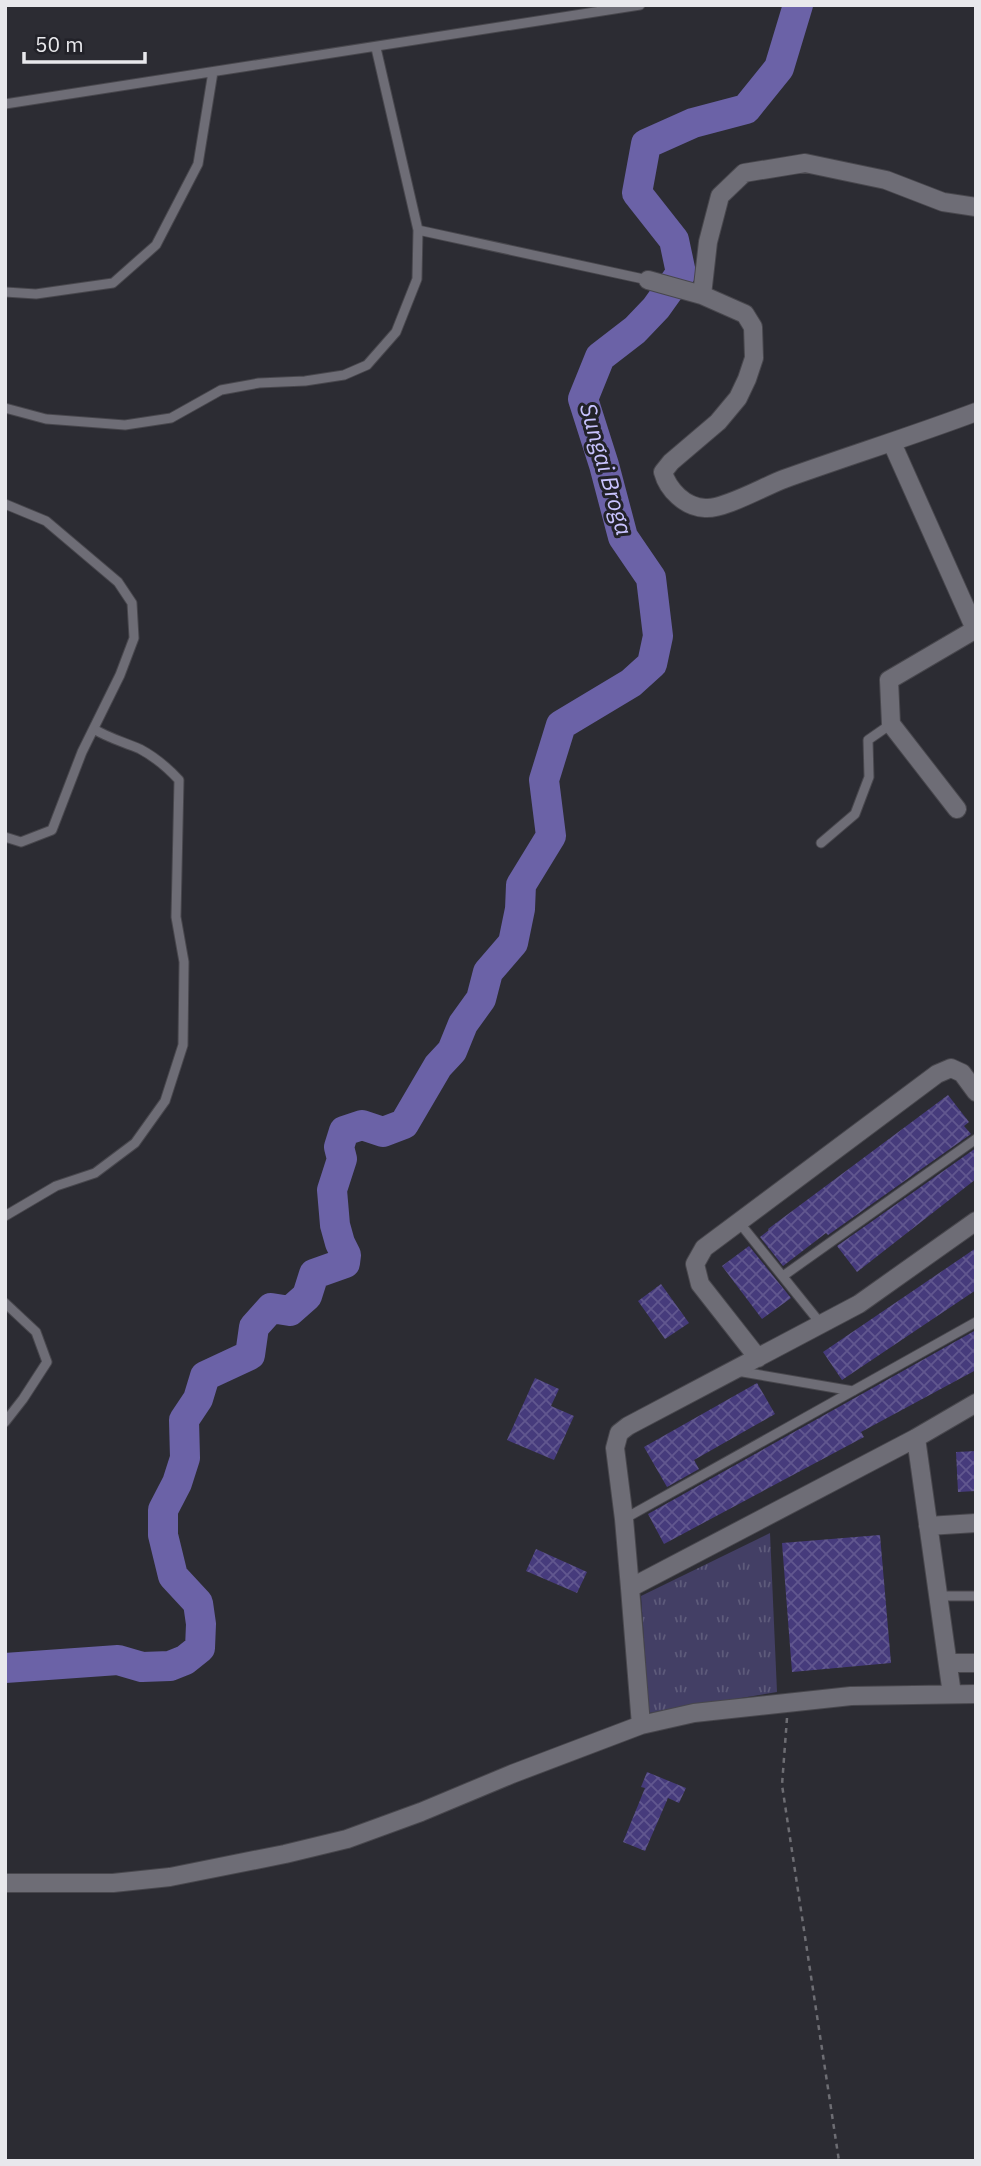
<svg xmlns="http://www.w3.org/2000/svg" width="981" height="2166" viewBox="0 0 981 2166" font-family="'IBM Plex Sans',sans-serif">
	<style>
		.grass { fill: url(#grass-tufts) }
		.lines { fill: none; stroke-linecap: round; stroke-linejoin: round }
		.river { stroke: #6b62a7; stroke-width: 30 }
		.building { fill: url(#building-cross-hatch) }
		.lane-casing { stroke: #48474d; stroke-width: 11 }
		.street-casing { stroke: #48474d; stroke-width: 20 }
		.path { stroke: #6d6d73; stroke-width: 2.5; stroke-dasharray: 5 5; stroke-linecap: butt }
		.lane { stroke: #6e6d76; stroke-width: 9 }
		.street { stroke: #6e6d76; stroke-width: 18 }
		.labels { text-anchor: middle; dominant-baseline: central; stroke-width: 6; stroke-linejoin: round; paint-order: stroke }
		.water-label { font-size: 23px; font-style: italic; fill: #c8c3fe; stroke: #222229 }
	</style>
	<defs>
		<pattern id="grass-tufts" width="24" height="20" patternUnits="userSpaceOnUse" patternTransform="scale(1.75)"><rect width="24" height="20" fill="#433f65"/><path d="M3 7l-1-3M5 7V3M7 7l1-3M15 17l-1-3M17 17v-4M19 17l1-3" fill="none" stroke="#5e5b7b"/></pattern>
		<pattern id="building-cross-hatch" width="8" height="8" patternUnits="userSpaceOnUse" patternTransform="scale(1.75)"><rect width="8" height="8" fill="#463b7c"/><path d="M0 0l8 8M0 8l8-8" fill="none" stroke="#61578f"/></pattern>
	</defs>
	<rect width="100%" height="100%" fill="#2c2c33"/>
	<path class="grass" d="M770 1533 777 1692 649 1713 641 1596Z"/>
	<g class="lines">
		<path class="river" d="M5 1668 118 1660 142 1667 170 1666 185 1660 200 1648 201 1624 198 1603 173 1576 163 1535V1510L177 1483 185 1458 184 1420 198 1399 205 1376 250 1355 254 1327 271 1308 290 1311 307 1296 314 1274 345 1263 346 1255 340 1243 335 1225 332 1190 342 1159 339 1147 344 1131 362 1125 383 1132 404 1124 438 1066 452 1051 463 1024 481 999 488 972 513 943 520 909 521 885 551 836 544 780 561 725 631 683 652 664 658 636 651 578 623 537 604 465 583 399 600 357 635 330 656 308 681 273 674 240 637 193 646 144 693 123 746 109 779 68 798 5"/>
	</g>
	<path class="building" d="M948 1095 969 1122 964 1126 971 1134 828 1235 826 1233 783 1266 760 1237 769 1230 768 1229Z
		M976 1148V1179L857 1272 837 1246Z
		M749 1246 791 1298 762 1319 722 1266Z
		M976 1248V1290L842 1380 823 1352Z
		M661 1284 689 1323 665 1339 638 1301Z
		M976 1330V1370L861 1432 864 1437 664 1544 648 1514Z
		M535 1378 559 1389 551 1406 574 1416 554 1460 507 1440Z
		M757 1383 775 1414 694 1460 699 1469 667 1487 644 1447Z
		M976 1451V1491L958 1492 956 1452Z
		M880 1535 891 1663 792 1672 782 1543Z
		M536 1549 587 1572 577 1593 526 1571Z
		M647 1772 686 1788 679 1803 668 1798 645 1851 623 1842 645 1788 641 1787Z"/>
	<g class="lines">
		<g class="lane-casing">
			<path id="lane" d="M376 48 418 230 648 280
				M5 104 640 5
				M5 292 36 294 113 283 156 245 198 164 213 72
				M5 408 46 419 125 425 171 418 221 390 259 383 305 381 344 375 367 365 396 332 417 279 418 230
				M5 504 46 521 118 582 132 603 134 638 120 675 82 752 52 830 21 842 5 837
				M821 843 855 814 869 777 868 740 891 724
				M5 1216 56 1186 95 1173 135 1143 165 1101 183 1045 184 962 176 917 179 780C167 767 155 757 140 749 124 742 108 738 94 729
				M738 1221 821 1324
				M783 1276 976 1139
				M5 1303 36 1332 47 1362 23 1399 5 1422
				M737 1371 853 1391
				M624 1519 976 1322
				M938 1596H976"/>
		</g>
		<g class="street-casing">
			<path id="street" d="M648 280 702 295 745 314 753 327 754 358 747 379 738 398 718 422 671 462 663 472C668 490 685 507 705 508 723 510 765 486 784 479 848 456 912 436 976 412
				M702 295 708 242 720 196 744 173 805 163 886 180 943 202 976 207
				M892 443 975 629
				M957 809 891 724 889 680 976 629
				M758 1358 700 1284 695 1264 704 1248 937 1074 951 1068 962 1073 976 1092
				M916 1438 952 1694
				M928 1526 976 1523
				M630 1588 624 1519 615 1448 619 1433 628 1426 859 1304 976 1221
				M948 1663H976
				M641 1725 630 1588 916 1438 976 1403
				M5 1883H113L170 1877 285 1854 347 1839 421 1812 512 1774 641 1725 694 1713 851 1696 976 1694"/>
		</g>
		<path class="path" d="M787 1718 782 1785 839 2161"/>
		<use href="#lane" class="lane"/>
		<use href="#street" class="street"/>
	</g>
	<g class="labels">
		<g class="water-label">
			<text transform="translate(607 469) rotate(74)">Sungai Broga</text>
		</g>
	</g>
	<rect width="981" height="2166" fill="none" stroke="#e8e8ec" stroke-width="14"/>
	<path d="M24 52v10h121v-10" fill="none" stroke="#e8e8ec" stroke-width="3.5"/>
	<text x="35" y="52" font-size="21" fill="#e8e8ec" stroke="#222229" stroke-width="5" paint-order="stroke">50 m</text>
</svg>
